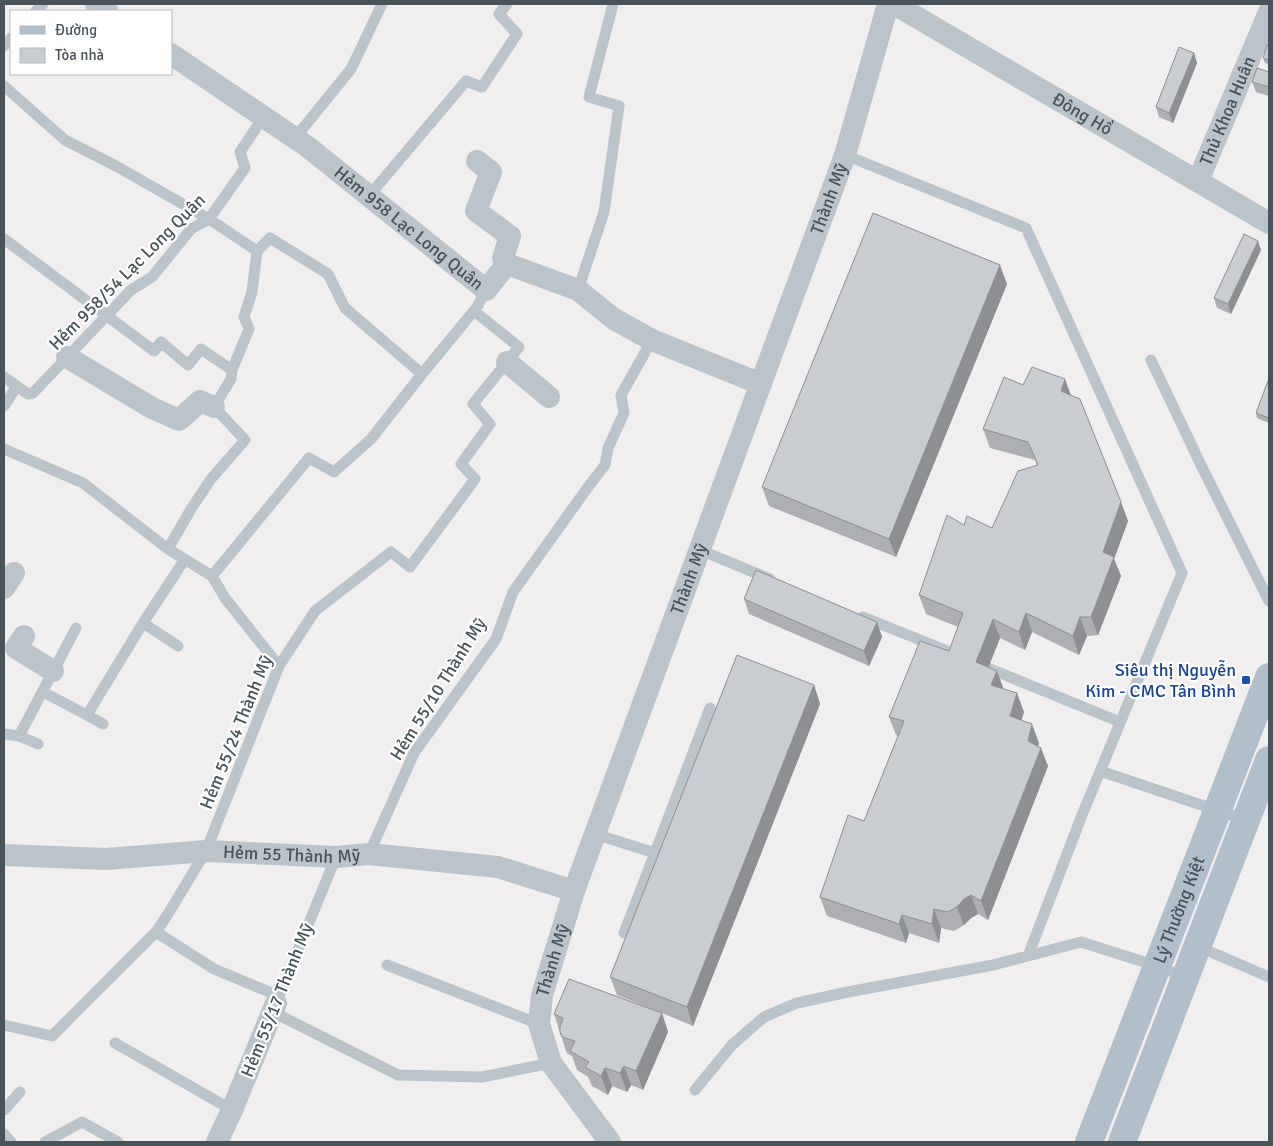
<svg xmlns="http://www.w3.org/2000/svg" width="1273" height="1146" viewBox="0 0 1273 1146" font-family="Signika,sans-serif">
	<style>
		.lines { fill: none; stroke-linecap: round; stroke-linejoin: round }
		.lane { stroke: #bbc4ca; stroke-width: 11 }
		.street { stroke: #bbc4ca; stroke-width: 22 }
		.primary { stroke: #b1bfca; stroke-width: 28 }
		.wall { fill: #adafb3 }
		.shaded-wall { fill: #8d8f92 }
		.building { fill: #c9ccd0; stroke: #8d8f92 }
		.transit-dot { fill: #1a4fb4; stroke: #fff; stroke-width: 2 }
		.labels { text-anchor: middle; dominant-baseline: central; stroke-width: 4.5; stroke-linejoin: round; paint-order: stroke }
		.street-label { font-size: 18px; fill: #48535a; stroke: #fff }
		.transit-label { font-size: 18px; fill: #164399; stroke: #fff; text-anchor: end }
	</style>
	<rect width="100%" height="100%" fill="#f1eeef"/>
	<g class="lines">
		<path class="lane" d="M36 11 43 4
			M4 46 11 38
			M4 86 65 140 116 166 209 219 257 251 270 238 328 274 345 308 422 374
			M295 138 351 69 382 4
			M845 155 1026 228 1182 573 1082 815 1028 956
			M369 196 466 81 482 87 517 34 499 14 507 4
			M4 239 154 351 161 342 188 365 201 349 232 370 249 329 244 317 252 292 257 251
			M578 290 604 212 619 106 589 97 613 4
			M1151 360 1200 463 1269 601
			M4 377 28 394 33 393 131 290 152 277 191 229 209 219 245 168 240 152 264 116
			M4 406 17 386
			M4 449 83 483 168 549 212 576 225 598 279 666
			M168 549 191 509 211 479 245 440 214 407 231 379 232 370
			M700 550 770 579
			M212 576 309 458 334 472 371 439 422 374 477 307 486 290
			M863 617 950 652
			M143 623 178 646
			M988 668 1120 722
			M43 692 87 715
			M103 724 87 715 143 623 185 559
			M4 734 19 736 76 628
			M19 736 38 744
			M1100 771 1246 820
			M595 834 655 853 710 708
			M369 854 414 753 496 639 513 592 588 487 605 465 608 448 624 413 621 395 652 340
			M156 932 214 969 279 996
			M624 933 655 853
			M1197 946 1269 977
			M387 965 539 1024
			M276 1003 336 857
			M273 1012 398 1075 482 1077 551 1063
			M4 1025 52 1036 156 932 168 914 206 851 279 666 315 611 391 552 410 567 475 479 461 464 490 424 473 404 519 347 474 311
			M115 1043 232 1110
			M695 1090 732 1045 764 1017 797 1003 848 992 993 965 1081 942 1157 966 1185 977
			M4 1110 20 1092
			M4 1134 11 1142
			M45 1142 82 1122 118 1142"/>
		<g class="street">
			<path d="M96 4 107 11"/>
			<path id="s1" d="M894 4 1269 223"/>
			<path id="s2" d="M171 54 308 147 486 290 507 264 578 290 614 319 652 340 761 384"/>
			<path d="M477 161 491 172 476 211 510 236 503 258 507 264"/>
			<path id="s3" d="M1198 181 1269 12"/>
			<path d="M67 357 152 408 179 420 200 401 214 407"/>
			<path d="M507 362 549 397"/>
			<path d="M4 588 14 573"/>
			<path d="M24 636 16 648 53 671"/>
			<path id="s4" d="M4 855 106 859 206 851 336 857 369 854 498 867 574 891"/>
			<path d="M217 1142 232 1110 276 1003"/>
			<path id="s5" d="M610 1142 551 1063 539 1024 542 995 574 891 845 155 888 4"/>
		</g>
		<g class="primary">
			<path id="s6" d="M1089 1142 1269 677"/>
			<path d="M1122 1142 1269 760"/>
		</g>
	</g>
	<path class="wall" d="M1269 45V65L1265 63 1263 58Z
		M1194 53 1197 63 1173 123 1159 117 1156 107Z
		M1269 72V96L1256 92 1252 82Z
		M1261 250 1231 314 1217 308 1214 298Z
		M1007 284 896 557 769 506 762 487Z
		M1269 378V423L1257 418 1256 413Z
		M1023 385 1071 395 1128 521 1114 559 1121 576 1098 635 1087 636 1079 655 1032 632 1025 650 1000 638 988 668 1003 689 1024 712 1021 720 1039 743 1038 746 1048 766 988 920 978 914 971 918 964 925 954 931 941 928 939 943 909 933 906 943 827 916 820 897 864 821 898 736 896 735 889 717 949 651 958 627 926 614 919 595 964 525 992 528 1037 466 1035 460 990 448 983 429Z
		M744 599 877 622 882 637 869 666 749 614Z
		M814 685 820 704 693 1026 662 1013 668 1032 643 1090 631 1085 627 1092 612 1086 608 1095 592 1086 588 1077 577 1070 572 1056 568 1054 566 1051 554 1014 649 1008 617 995 610 977Z"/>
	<path class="shaded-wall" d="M1194 53 1197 63 1173 123 1169 113Z
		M1258 241 1261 250 1231 314 1228 304Z
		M1000 265 1007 284 896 557 889 539Z
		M1065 379 1072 398 1061 391Z
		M1121 502 1128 521 1114 559 1121 576 1098 635 1091 617 1103 552Z
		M1026 613 1032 632 1025 650 1019 632Z
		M1080 617 1087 636 1079 655 1073 636Z
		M993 619 1000 638 983 681 976 662Z
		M877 622 882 637 869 666 864 651Z
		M997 671 1004 690 991 685Z
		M814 685 820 704 693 1026 687 1007Z
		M1017 693 1024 712 1017 735 1010 716Z
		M1032 724 1039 743 1035 759 1028 741Z
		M1041 748 1048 766 988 920 981 901Z
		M971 895 978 914 971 918 964 925 957 907 964 899Z
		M934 909 941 928 939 943 932 924Z
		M902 915 909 933 906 943 899 924Z
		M662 1013 668 1032 643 1090 636 1071Z
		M624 1066 631 1085 627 1092 620 1073Z
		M605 1068 612 1086 608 1095 601 1076Z"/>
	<path class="building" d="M1267 45H1269V60L1263 58Z
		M1179 47 1194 53 1169 113 1156 107Z
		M1257 68 1269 72V87L1252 82Z
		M873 213 1000 265 889 539 762 487Z
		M1244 234 1258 241 1228 304 1214 298Z
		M1032 367 1065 379 1061 391 1080 399 1121 502 1103 552 1114 557 1091 617H1080L1073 636 1026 613 1019 632 993 619 976 662 997 671 991 685 1017 693 1010 716 1032 724 1028 741 1041 748 981 901 971 895 964 899 957 907 947 912 934 909 932 924 902 915 899 924 820 897 848 815 864 821 904 721 889 717 920 641 949 651 963 613 919 595 947 515 964 525 967 516 992 528 1018 471 1038 465 1028 442 983 429 1004 377 1023 385Z
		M1269 378V418L1256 413Z
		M756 570 877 622 864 651 744 599Z
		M737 655 814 685 687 1007 610 977Z
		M569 979 662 1013 636 1071 624 1066 620 1073 605 1068 601 1076 585 1067 589 1062 570 1051 575 1041 565 1038 561 1035 560 1032V1027L563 1018 554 1014Z"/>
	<rect class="transit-dot" x="1241" y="675" width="10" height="10" rx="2.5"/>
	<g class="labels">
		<g class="street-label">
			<text stroke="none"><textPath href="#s3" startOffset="76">Thủ Khoa Huân</textPath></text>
			<text stroke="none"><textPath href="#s1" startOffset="218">Đông Hồ</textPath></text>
			<text stroke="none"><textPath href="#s5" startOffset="1015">Thành Mỹ</textPath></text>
			<text stroke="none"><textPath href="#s2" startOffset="295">Hẻm 958 Lạc Long Quân</textPath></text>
			<text transform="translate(127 272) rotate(-45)">Hẻm 958/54 Lạc Long Quân</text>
			<text stroke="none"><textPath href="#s5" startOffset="610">Thành Mỹ</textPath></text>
			<text transform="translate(438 689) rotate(-58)">Hẻm 55/10 Thành Mỹ</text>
			<text transform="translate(236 732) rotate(-68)">Hẻm 55/24 Thành Mỹ</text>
			<text stroke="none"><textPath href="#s4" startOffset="288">Hẻm 55 Thành Mỹ</textPath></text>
			<text stroke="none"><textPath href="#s6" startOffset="249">Lý Thường Kiệt</textPath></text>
			<text stroke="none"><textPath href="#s5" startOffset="205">Thành Mỹ</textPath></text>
			<text transform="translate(277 1000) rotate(-68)">Hẻm 55/17 Thành Mỹ</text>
		</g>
		<g class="transit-label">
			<text x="1236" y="670">Siêu thị Nguyễn<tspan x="1236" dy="21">Kim - CMC Tân Bình</tspan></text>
		</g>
	</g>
	<rect width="1273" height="1146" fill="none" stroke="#48535a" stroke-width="10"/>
	<rect x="10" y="10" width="162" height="65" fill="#ffffff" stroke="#b6babd"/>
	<rect x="20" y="26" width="25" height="8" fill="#b1bfca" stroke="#b6babd"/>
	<text x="55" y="35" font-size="15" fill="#48535a">Đường</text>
	<rect x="20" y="48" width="25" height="15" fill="#c9ccd0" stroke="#b6babd"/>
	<text x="55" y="60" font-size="15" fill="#48535a">Tòa nhà</text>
</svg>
